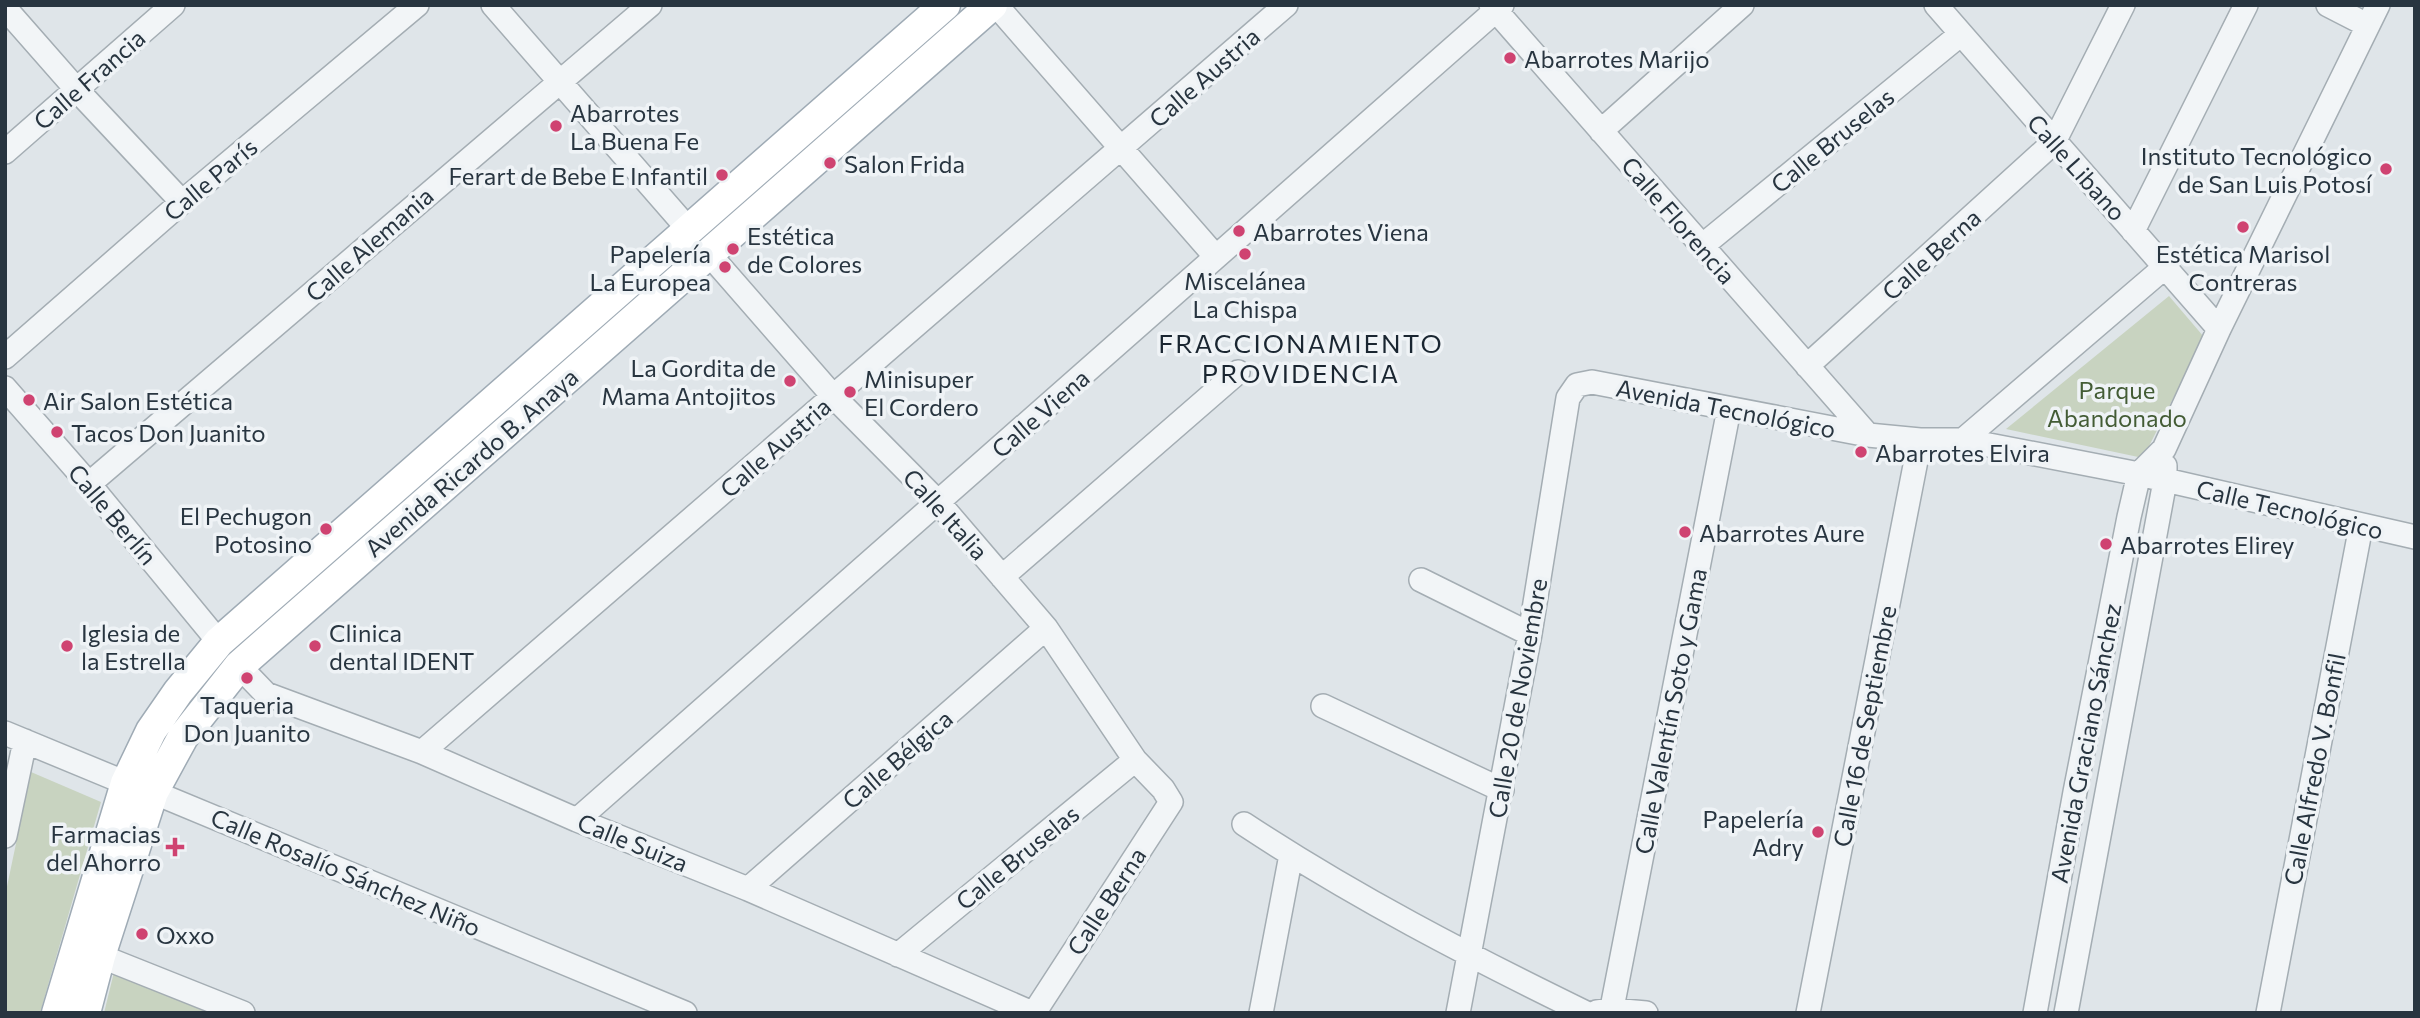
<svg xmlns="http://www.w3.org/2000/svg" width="2420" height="1018" viewBox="0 0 2420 1018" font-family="Commissioner,sans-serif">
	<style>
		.green { fill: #c8d3c0 }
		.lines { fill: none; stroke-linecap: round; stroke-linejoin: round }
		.minor-casing { stroke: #a4adb3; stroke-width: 26 }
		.major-casing { stroke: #9fabb5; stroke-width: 33 }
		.minor { stroke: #f2f5f7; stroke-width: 23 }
		.major { stroke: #fff; stroke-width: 30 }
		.poi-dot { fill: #cf4371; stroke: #eff3f6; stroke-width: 2.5 }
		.labels { text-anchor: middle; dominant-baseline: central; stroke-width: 7; stroke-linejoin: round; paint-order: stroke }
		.poi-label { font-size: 24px; fill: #283540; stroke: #eff3f6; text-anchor: start }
		.street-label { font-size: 24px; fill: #283540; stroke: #eff3f6 }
		.park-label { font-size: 24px; fill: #435c35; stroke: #eff3f6 }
		.neighbourhood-label { font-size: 26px; letter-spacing: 2px; fill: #1a2631; stroke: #eff3f6 }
	</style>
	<rect width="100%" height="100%" fill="#dfe5e9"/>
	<path class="green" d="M2169 296 2204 337 2143 458 2006 429Z
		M31 772 101 802 40 1013H5V896Z
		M115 968 225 1013H104Z"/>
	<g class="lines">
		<g class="minor-casing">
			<path id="minor" d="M493 5 690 231
				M996 5 1216 257
				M1491 5 1868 435
				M1936 5 2219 329
				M2328 5 2367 25
				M5 8 77 90 182 202
				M1601 131 1742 5
				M5 152 173 5
				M2133 231 2246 5
				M1702 246 1961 34
				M709 254 833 396 938 502 1046 628 1135 760 1163 789 1171 802 1034 1013
				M5 357 182 202 417 5
				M1807 366 2054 142 2123 5
				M5 388 89 484 219 642
				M1963 440 2165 267
				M89 484 650 5
				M1002 577 1238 372
				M1421 580 1530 634
				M239 666 266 694 422 752 577 820 748 889 1032 1013
				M1323 706 1502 790
				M5 733 126 783 153 792 685 1013
				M422 752 1286 5
				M577 820 1502 5
				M1244 824C1353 896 1469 956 1586 1013
				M5 836 25 741
				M748 889 1046 628
				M898 955 1135 760
				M100 956 243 1013
				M1597 1012 1612 1010 1646 1013
				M1261 1013 1291 855
				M1458 1013 1530 634 1568 398 1577 385 1592 382 1868 435 1920 440H1963L2139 474 2415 537
				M1611 1013 1729 409
				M1808 1013 1920 440
				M2035 1013 2075 792 2129 517 2139 474 2164 449 2219 329 2378 5
				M2066 1013 2165 481V466
				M2268 1013 2361 526"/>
		</g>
		<g class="major-casing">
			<path id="major" d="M57 1013 126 783 151 731 178 692 219 642 945 5
				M85 1013 100 956 153 792 183 737 239 666 992 5"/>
		</g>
		<use href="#minor" class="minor"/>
		<use href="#major" class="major"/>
	</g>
	<g class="poi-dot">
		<circle cx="1510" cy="58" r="7"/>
		<circle cx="556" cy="126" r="7"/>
		<circle cx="830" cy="163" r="7"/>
		<circle cx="2386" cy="169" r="7"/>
		<circle cx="722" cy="175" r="7"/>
		<circle cx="2243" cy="227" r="7"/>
		<circle cx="1239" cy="231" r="7"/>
		<circle cx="733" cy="249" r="7"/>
		<circle cx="1245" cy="254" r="7"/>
		<circle cx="725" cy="267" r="7"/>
		<circle cx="790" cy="381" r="7"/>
		<circle cx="850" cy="392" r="7"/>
		<circle cx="29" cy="400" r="7"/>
		<circle cx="57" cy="432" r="7"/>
		<circle cx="1861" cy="452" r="7"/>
		<circle cx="326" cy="529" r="7"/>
		<circle cx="1685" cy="532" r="7"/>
		<circle cx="2106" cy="544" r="7"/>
		<circle cx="67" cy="646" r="7"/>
		<circle cx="315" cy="646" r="7"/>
		<circle cx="247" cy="678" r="7"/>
		<circle cx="1818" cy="832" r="7"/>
		<path d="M171.5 836.5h7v7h7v7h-7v7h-7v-7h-7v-7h7z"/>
		<circle cx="142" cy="934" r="7"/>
	</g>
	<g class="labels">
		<g class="poi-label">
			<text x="1524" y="58">Abarrotes Marijo</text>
			<text x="570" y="112">Abarrotes<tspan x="570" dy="28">La Buena Fe</tspan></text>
			<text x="2372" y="155" text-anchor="end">Instituto Tecnológico<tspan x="2372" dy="28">de San Luis Potosí</tspan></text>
			<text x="844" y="163">Salon Frida</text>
			<text x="708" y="175" text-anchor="end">Ferart de Bebe E Infantil</text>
			<text x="1253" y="231">Abarrotes Viena</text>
			<text x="747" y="235">Estética<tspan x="747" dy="28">de Colores</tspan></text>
			<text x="711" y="253" text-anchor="end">Papelería<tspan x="711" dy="28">La Europea</tspan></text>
			<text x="2243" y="253" text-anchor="middle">Estética Marisol<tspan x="2243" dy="28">Contreras</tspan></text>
			<text x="1245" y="280" text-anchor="middle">Miscelánea<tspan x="1245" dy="28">La Chispa</tspan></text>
			<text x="776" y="367" text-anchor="end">La Gordita de<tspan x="776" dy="28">Mama Antojitos</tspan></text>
			<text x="864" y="378">Minisuper<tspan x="864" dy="28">El Cordero</tspan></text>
			<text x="43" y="400">Air Salon Estética</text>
			<text x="71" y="432">Tacos Don Juanito</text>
			<text x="1875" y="452">Abarrotes Elvira</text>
			<text x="312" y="515" text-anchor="end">El Pechugon<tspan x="312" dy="28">Potosino</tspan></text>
			<text x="1699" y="532">Abarrotes Aure</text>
			<text x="2120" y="544">Abarrotes Elirey</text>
			<text x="81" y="632">Iglesia de<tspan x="81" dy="28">la Estrella</tspan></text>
			<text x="329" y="632">Clinica<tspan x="329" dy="28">dental IDENT</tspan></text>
			<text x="247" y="704" text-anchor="middle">Taqueria<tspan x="247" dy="28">Don Juanito</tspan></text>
			<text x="1804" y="818" text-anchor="end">Papelería<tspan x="1804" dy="28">Adry</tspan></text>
			<text x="161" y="833" text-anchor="end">Farmacias<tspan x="161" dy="28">del Ahorro</tspan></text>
			<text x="156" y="934">Oxxo</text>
		</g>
		<g class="street-label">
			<text transform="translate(1204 77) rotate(-41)">Calle Austria</text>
			<text transform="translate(89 79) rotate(-41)">Calle Francia</text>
			<text transform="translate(1832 140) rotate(-39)">Calle Bruselas</text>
			<text transform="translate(2077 167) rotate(48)">Calle Libano</text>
			<text transform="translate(210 179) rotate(-40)">Calle París</text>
			<text transform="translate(1679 220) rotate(49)">Calle Florencia</text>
			<text transform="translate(369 244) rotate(-41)">Calle Alemania</text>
			<text transform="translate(1931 254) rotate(-42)">Calle Berna</text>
			<text transform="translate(1726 408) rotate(11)">Avenida Tecnológico</text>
			<text transform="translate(1040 413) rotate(-41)">Calle Viena</text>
			<text transform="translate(775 447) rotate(-41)">Calle Austria</text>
			<text transform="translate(471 462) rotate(-41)">Avenida Ricardo B. Anaya</text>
			<text transform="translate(2290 509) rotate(13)">Calle Tecnológico</text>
			<text transform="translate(113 514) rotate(50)">Calle Berlín</text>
			<text transform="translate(946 514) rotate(48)">Calle Italia</text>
			<text transform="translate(1517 698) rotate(-80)">Calle 20 de Noviembre</text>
			<text transform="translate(1670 711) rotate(-79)">Calle Valentín Soto y Gama</text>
			<text transform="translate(1864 726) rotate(-79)">Calle 16 de Septiembre</text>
			<text transform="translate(2085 743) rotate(-79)">Avenida Graciano Sánchez</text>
			<text transform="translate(897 759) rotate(-41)">Calle Bélgica</text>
			<text transform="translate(2314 769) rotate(-79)">Calle Alfredo V. Bonfil</text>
			<text transform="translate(633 842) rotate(22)">Calle Suiza</text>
			<text transform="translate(1017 857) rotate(-39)">Calle Bruselas</text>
			<text transform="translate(346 872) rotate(23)">Calle Rosalío Sánchez Niño</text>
			<text transform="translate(1106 901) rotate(-57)">Calle Berna</text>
		</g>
		<g class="park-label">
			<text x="2117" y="389">Parque<tspan x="2117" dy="28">Abandonado</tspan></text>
		</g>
		<g class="neighbourhood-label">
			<text x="1301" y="342">FRACCIONAMIENTO<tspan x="1301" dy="30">PROVIDENCIA</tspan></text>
		</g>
	</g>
	<rect width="2420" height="1018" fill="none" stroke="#283540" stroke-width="14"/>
</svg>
